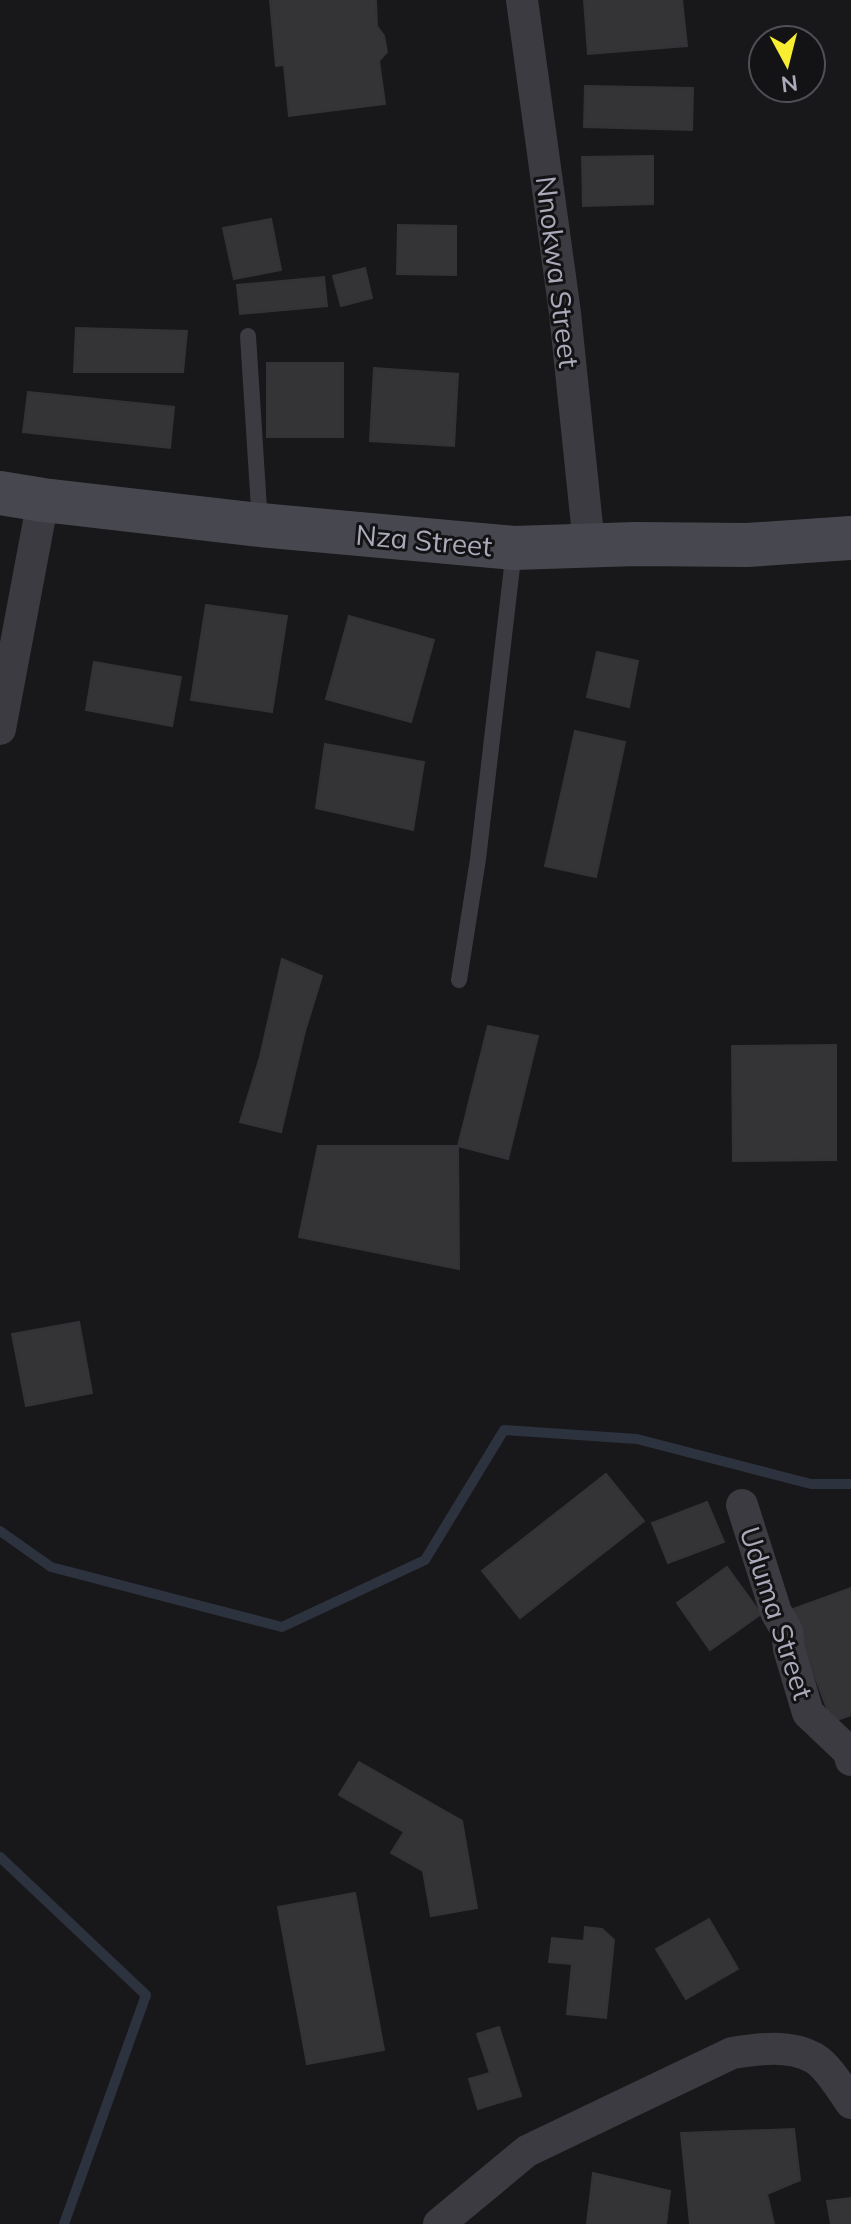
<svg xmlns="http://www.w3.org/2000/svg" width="851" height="2224" font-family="Mulish,sans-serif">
<rect width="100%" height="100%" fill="#18181a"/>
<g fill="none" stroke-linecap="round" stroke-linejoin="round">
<g stroke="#2d323f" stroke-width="10">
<path d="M 0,1531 L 51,1567 L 282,1627 L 425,1560 L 504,1430 L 637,1439 L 811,1484 L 851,1484"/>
<path d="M 0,1857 L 146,1995 L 64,2224"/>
</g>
</g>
<g fill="#343336" stroke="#333236" stroke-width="2">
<path d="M 270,0 L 376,0 L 377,26 L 384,36 L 387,52 L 379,61 L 385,104 L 289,116 L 284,65 L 276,66 Z"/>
<path d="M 584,0 L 682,0 L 687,46 L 588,54 Z"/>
<path d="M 585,86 L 693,88 L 692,130 L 584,127 Z"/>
<path d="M 653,156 L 653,204 L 583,206 L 582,157 Z"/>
<path d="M 271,219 L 281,270 L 234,279 L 223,228 Z"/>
<path d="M 398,225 L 456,226 L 456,275 L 397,274 Z"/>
<path d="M 365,268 L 372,298 L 341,306 L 333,276 Z"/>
<path d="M 324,277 L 327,306 L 240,314 L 237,285 Z"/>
<path d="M 76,328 L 187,331 L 183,372 L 74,372 Z"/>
<rect x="267" y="363" width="76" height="74"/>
<path d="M 374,368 L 458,374 L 454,446 L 370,441 Z"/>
<path d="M 28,392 L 174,407 L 170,448 L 23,432 Z"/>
<path d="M 206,605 L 287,616 L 272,712 L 191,700 Z"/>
<path d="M 349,616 L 434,640 L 411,722 L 326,699 Z"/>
<path d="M 597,652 L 638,661 L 629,707 L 587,697 Z"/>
<path d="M 94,662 L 181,677 L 172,726 L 86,710 Z"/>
<path d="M 575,731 L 625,742 L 596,877 L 545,866 Z"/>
<path d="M 325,744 L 424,762 L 413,830 L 316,808 Z"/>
<path d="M 282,959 L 322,976 L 305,1031 L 281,1132 L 240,1122 L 260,1057 Z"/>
<path d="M 488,1026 L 538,1036 L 508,1159 L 458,1146 Z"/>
<path d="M 836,1045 L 836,1160 L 733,1161 L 732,1046 Z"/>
<path d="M 318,1146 L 458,1146 L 459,1269 L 299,1237 Z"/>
<path d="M 79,1322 L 92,1393 L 26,1406 L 12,1334 Z"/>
<path d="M 606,1474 L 644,1521 L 520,1618 L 482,1571 Z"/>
<path d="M 707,1502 L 724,1542 L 668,1563 L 652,1523 Z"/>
<path d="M 727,1567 L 761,1614 L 710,1650 L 677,1603 Z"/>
<path d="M 851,1588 L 851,1715 L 832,1722 L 790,1610 Z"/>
<path d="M 359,1762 L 462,1821 L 477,1908 L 431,1916 L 423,1871 L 391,1853 L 404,1832 L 339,1795 Z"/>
<path d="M 355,1893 L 384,2050 L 307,2064 L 278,1907 Z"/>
<path d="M 709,1919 L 738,1969 L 686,1999 L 656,1949 Z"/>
<path d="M 585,1927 L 602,1929 L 614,1940 L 606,2018 L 567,2014 L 572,1964 L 549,1962 L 552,1938 L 584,1941 Z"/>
<path d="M 499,2027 L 521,2096 L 478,2109 L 469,2079 L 490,2073 L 477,2034 Z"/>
<path d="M 794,2129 L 800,2180 L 767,2194 L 774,2224 L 690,2224 L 681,2133 Z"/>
<path d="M 593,2173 L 670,2191 L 666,2224 L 587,2224 Z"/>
<path d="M 851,2198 L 851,2224 L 831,2224 L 827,2201 Z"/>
</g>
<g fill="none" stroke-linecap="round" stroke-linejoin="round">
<g stroke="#3b3b41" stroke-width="16">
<path d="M 248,336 L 260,524"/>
<path d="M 459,980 L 478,859 L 514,550"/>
</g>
<g stroke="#3b3b41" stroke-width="32">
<path d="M 522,0 L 565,313 L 589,545"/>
<path d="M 0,729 L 43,500"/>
<path d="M 742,1505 L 776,1612 L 787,1631 L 789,1649 L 808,1713 L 849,1752 L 851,1760"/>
<path d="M 439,2224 L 527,2151 L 732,2053 C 758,2049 789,2044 814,2058 C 829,2067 841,2089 851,2103"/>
</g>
<path stroke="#47474f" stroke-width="44" d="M 0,493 L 43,500 L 260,525 L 514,548 L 636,544 L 747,545 L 851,538"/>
</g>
<g text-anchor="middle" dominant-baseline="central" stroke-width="6" stroke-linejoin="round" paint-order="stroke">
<g font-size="28" fill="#aaaaba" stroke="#131315">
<text transform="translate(558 272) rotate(83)">Nnokwa Street</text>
<text transform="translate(424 540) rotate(5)">Nza Street</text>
<text transform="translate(777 1613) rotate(72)">Uduma Street</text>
</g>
</g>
<g transform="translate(787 64) rotate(173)"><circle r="38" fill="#131315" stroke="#4f4f57" stroke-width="2"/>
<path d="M0-6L14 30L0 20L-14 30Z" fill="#f7ee32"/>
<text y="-12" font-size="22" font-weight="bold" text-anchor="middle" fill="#aaaaba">N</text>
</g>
</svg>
